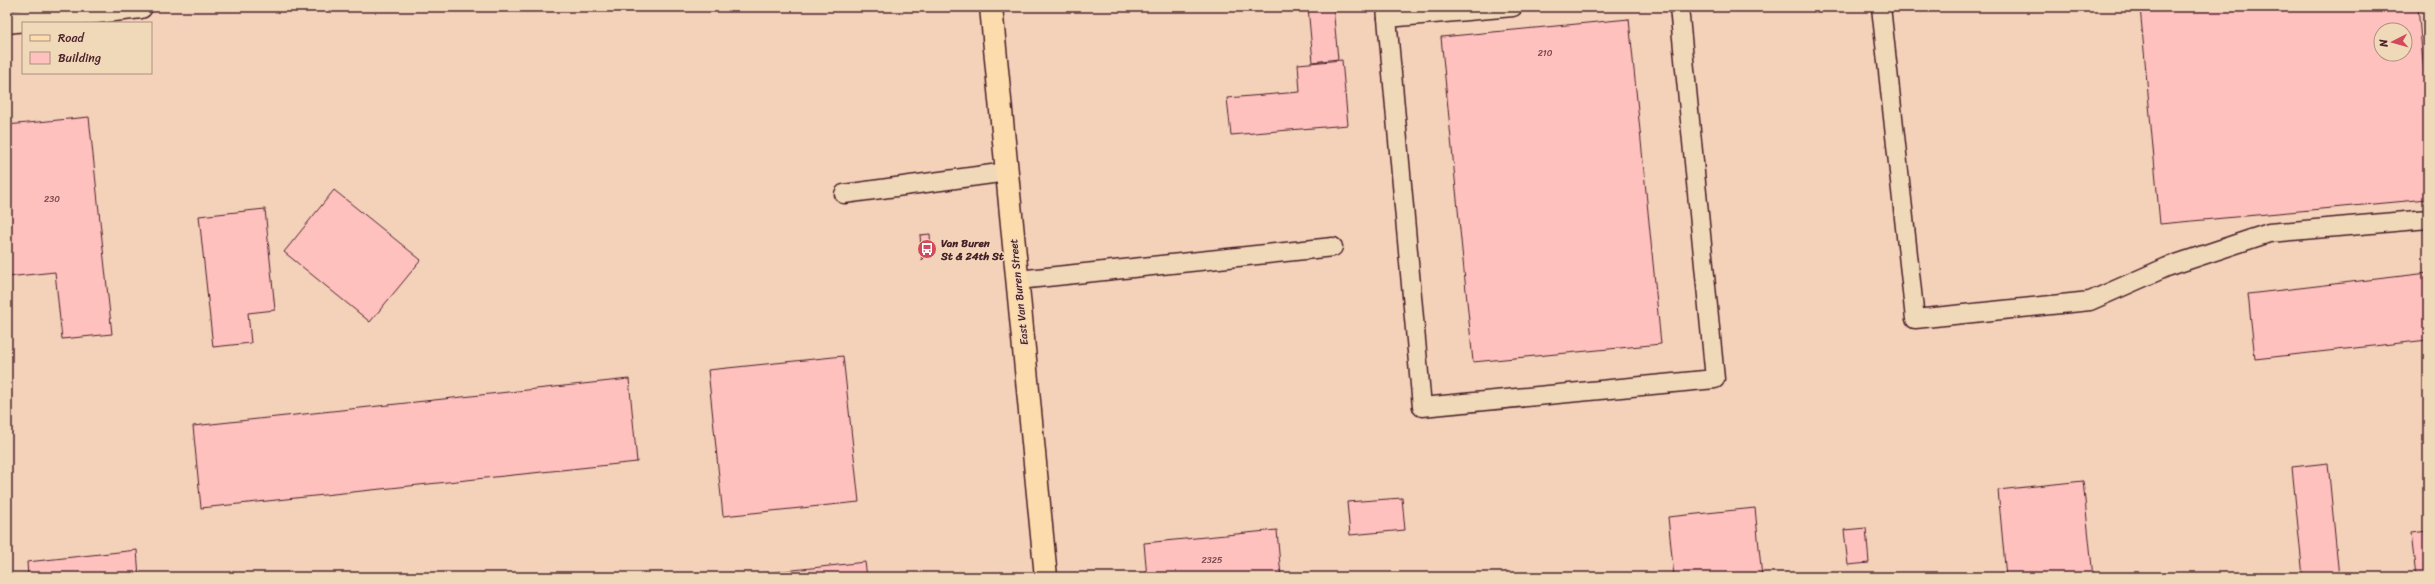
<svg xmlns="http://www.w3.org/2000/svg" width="2435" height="584" font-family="Sriracha,sans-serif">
<rect width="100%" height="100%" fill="#f4d2ba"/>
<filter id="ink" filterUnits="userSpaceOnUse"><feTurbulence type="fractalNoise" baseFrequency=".025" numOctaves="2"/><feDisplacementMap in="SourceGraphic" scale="8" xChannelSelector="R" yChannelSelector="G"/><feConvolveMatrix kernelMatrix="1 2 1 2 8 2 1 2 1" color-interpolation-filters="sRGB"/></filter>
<g filter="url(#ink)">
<g fill="#fec1bd" stroke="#4a1f2b" fill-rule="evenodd">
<path d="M 1308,7 L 1333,7 L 1338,59 L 1313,62 Z"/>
<path d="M 2140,7 L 2418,7 L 2428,118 L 2428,199 L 2160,224 ZM 2381,30 L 2405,30 L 2405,54 L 2381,54 Z"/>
<path d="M 1629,19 L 1661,344 L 1473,362 L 1441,37 Z"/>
<path d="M 1342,60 L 1348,125 L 1231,135 L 1227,98 L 1300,92 L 1298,64 Z"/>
<path d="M 89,117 L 112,334 L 62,339 L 55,272 L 7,277 L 7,125 Z"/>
<path d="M 334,190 L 421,260 L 370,322 L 284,252 Z"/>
<path d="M 265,209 L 275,310 L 248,313 L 251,343 L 213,347 L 199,216 Z"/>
<path d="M 930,234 L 931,251 L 922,260 L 920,235 Z"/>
<path d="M 2428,273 L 2428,340 L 2255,359 L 2248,294 Z"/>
<path d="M 843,356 L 859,502 L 723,516 L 708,370 Z"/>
<path d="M 629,379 L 637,462 L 201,508 L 193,426 Z"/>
<path d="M 2328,463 L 2339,577 L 2303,577 L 2292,467 Z"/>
<path d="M 2083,481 L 2093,577 L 2006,577 L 1998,490 Z"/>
<path d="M 1402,498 L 1405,530 L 1350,535 L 1347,502 Z"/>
<path d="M 1755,508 L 1762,577 L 1674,577 L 1668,517 Z"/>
<path d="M 1866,528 L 1869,563 L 1848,565 L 1844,530 Z"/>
<path d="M 1277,530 L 1281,577 L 1147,577 L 1144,543 Z"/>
<path d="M 2428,531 L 2428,577 L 2416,577 L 2411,533 Z"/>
<path d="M 137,550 L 139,577 L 28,577 L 27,562 Z"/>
<path d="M 865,562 L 867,577 L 731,577 Z"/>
</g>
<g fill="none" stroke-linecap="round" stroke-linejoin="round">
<g stroke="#4a1f2b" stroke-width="21">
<g id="lane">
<path d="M 1386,7 L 1422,407 L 1715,379 L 1679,7"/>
<path d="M 1881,7 L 1915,319 L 2090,301 L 2167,267 L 2269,233 L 2428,219"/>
<path d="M 1387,18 L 1513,7"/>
<path d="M 844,194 L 1007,172"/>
<path d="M 1018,280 L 1333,247"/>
</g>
</g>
<g stroke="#4a1f2b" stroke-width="25">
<path id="secondary" d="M 7,22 L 141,7"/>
</g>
<g stroke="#4a1f2b" stroke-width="25">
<path id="primary" d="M 991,7 L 1046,577"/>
</g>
<use href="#lane" stroke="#f0d9b8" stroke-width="18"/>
<use href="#secondary" stroke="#f0d9b8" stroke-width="22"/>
<use href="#primary" stroke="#fcdcac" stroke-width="22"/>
</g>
</g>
<defs>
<g id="bus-disc" transform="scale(1)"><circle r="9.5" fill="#d1495b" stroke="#f0d9b8"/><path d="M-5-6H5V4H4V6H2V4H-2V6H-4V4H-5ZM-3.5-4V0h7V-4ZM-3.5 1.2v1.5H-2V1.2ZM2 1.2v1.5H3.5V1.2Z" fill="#fff"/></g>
</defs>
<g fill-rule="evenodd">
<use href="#bus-disc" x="927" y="249"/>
</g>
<g text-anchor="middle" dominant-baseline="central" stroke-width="3" stroke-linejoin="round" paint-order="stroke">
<g font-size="9" fill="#774850">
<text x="1545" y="53">210</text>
<text x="52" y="199">230</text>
<text x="1212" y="560">2325</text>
</g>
<g font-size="11" font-weight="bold" fill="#4a1f2b" stroke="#f0d9b8" text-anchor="start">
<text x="941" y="243">Van Buren<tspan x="941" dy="13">St &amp; 24th St</tspan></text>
</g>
<g font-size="11" fill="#4a1f2b" stroke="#f0d9b8">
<text transform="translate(1019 292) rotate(-96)">East Van Buren Street</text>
</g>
</g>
<rect width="2435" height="584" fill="none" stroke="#f0d9b8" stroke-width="24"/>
<rect x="12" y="12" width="2411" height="560" fill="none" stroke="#4a1f2b" stroke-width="1.5" filter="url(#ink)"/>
<rect x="22" y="22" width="130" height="52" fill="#f0d9b8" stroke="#ae8f80"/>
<rect x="30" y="35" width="20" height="6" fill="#fcdcac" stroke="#ae8f80"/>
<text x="58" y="42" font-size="12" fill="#4a1f2b">Road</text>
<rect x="30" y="52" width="20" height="12" fill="#fec1bd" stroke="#ae8f80"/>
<text x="58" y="62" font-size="12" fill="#4a1f2b">Building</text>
<g transform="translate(2393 42) rotate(264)"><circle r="19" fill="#f0d9b8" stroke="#ae8f80"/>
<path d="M0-3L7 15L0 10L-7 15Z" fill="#d1495b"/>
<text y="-6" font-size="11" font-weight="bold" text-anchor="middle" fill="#4a1f2b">N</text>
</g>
</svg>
